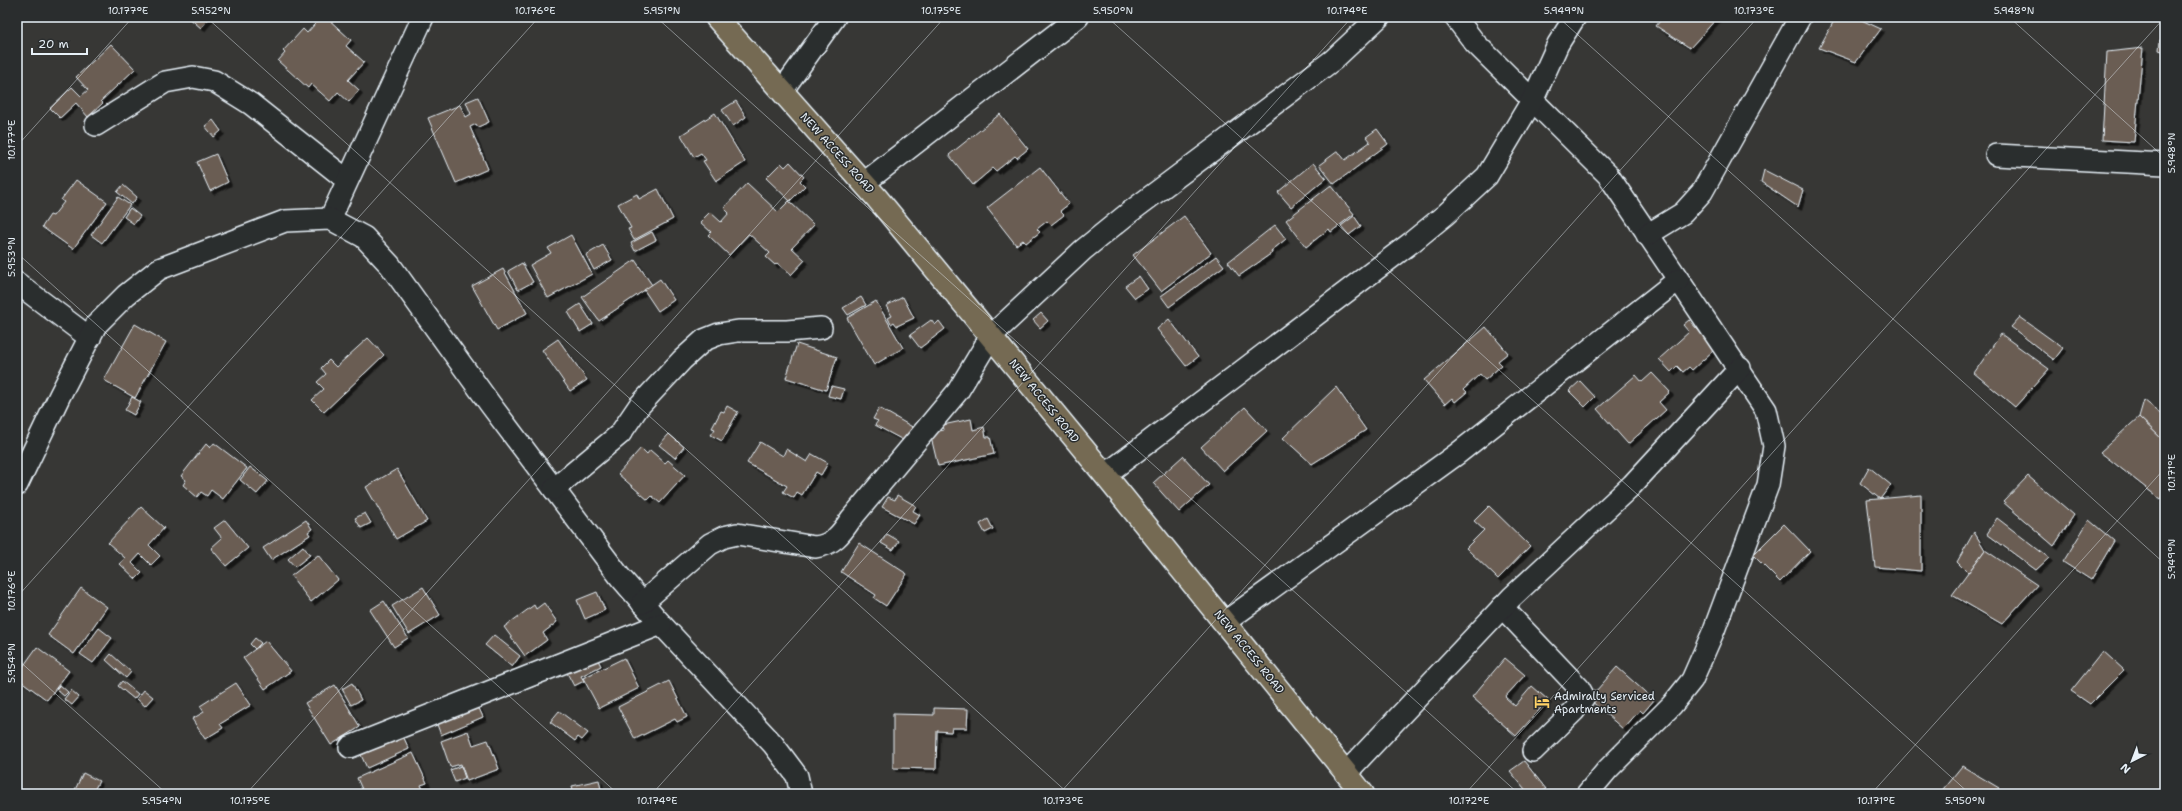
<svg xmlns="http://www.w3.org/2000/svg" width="2182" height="811" font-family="'Shantell Sans',sans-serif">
<defs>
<filter id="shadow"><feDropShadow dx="3.5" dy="3.5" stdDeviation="0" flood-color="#0009"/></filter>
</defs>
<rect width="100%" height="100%" fill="#373735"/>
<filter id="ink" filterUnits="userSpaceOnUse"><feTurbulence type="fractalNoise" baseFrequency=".025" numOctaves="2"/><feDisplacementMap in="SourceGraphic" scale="8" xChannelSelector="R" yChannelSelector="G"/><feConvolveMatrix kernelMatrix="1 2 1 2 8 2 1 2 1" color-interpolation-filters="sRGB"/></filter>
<g filter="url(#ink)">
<g fill="#6b5d52" stroke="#e8f1f8" filter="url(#shadow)">
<path d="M 188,17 L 210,17 L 201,28 Z"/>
<path d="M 321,17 L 326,17 L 351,40 L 346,46 L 364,62 L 348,80 L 359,90 L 349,102 L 338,92 L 330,101 L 311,84 L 308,88 L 278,61 L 285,53 L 283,51 L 303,29 L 307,33 Z"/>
<path d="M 1663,17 L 1718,17 L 1690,48 L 1656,26 Z"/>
<path d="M 1836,17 L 1855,17 L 1881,29 L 1856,62 L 1819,48 Z"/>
<path d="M 2160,40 L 2165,41 L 2165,52 L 2159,50 Z"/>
<path d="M 111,44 L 135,69 L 101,101 L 103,103 L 88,117 L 76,103 L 60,118 L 50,108 L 72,87 L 81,96 L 88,90 L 76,77 Z"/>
<path d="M 2143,48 L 2134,142 L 2102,140 L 2107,52 Z"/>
<path d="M 478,97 L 489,122 L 478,127 L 476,124 L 470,127 L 488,169 L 456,183 L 428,118 L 460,105 L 466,117 L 471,114 L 466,102 Z"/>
<path d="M 736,101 L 746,117 L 733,126 L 722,110 Z"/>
<path d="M 715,113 L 745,162 L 716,181 L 703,161 L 706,160 L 701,153 L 694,157 L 681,135 Z"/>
<path d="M 1000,114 L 1028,149 L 1017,158 L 1015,156 L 996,171 L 993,168 L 973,185 L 949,155 Z"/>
<path d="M 213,120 L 221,131 L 214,137 L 205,126 Z"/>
<path d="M 1377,129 L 1388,144 L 1334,184 L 1319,165 L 1338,151 L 1345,160 L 1370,142 L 1366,137 Z"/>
<path d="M 216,154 L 228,182 L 210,191 L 197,162 Z"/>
<path d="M 790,162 L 804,177 L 800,181 L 805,186 L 790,201 L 766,178 L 781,163 L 785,167 Z"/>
<path d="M 1313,163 L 1326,178 L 1291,207 L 1278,192 Z"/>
<path d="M 1040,167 L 1069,204 L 1060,211 L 1064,215 L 1051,225 L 1047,221 L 1037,229 L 1040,232 L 1026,243 L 1023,240 L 1016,245 L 987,208 Z"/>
<path d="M 1764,170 L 1803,190 L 1798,207 L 1761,182 Z"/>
<path d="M 76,180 L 107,202 L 73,249 L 42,227 L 50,215 L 53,216 L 64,202 L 61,200 Z"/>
<path d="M 747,183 L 778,212 L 789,201 L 814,225 L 792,248 L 805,260 L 791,275 L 777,263 L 775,265 L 766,257 L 770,253 L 749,234 L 729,255 L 708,235 L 711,232 L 700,222 L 710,212 L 721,222 L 729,213 L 724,208 Z"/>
<path d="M 123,185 L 137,197 L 132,204 L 117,192 Z"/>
<path d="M 1331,185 L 1354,214 L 1331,232 L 1329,229 L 1306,247 L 1286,220 Z"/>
<path d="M 658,189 L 673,219 L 634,240 L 628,229 L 631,228 L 618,204 L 637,194 L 639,199 Z"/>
<path d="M 118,197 L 130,205 L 102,243 L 91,235 Z"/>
<path d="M 130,208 L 140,216 L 134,224 L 124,217 Z"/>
<path d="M 1184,216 L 1211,253 L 1161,291 L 1133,255 Z"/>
<path d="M 1354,216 L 1361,226 L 1349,235 L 1341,226 Z"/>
<path d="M 1275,225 L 1286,239 L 1271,251 L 1272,253 L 1239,276 L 1228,262 Z"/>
<path d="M 652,232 L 656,240 L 635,251 L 631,243 Z"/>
<path d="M 571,235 L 592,274 L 548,298 L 530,265 L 551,253 L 548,248 Z"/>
<path d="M 603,245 L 612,260 L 594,270 L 586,255 Z"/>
<path d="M 1216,256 L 1224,266 L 1169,307 L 1161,296 Z"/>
<path d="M 635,260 L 652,285 L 599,321 L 582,297 Z"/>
<path d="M 522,263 L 533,282 L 518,290 L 508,271 Z"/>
<path d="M 503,269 L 527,313 L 497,330 L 472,286 Z"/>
<path d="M 1139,276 L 1148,289 L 1135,298 L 1125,286 Z"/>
<path d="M 660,279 L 674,300 L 658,311 L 644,290 Z"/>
<path d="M 861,297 L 866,305 L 848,315 L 843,308 Z"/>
<path d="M 903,297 L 914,318 L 897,326 L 894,322 L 891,324 L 888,318 L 892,316 L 886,306 Z"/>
<path d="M 876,301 L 903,348 L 874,365 L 847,318 Z"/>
<path d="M 580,304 L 593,324 L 580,332 L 568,312 Z"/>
<path d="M 1041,313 L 1048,321 L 1040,328 L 1033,320 Z"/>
<path d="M 2020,317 L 2063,348 L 2054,360 L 2011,327 Z"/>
<path d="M 1169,319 L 1198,357 L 1186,366 L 1157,329 Z"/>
<path d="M 931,320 L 935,325 L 939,321 L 945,329 L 920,348 L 910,335 Z"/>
<path d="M 1689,320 L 1715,349 L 1692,370 L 1689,367 L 1683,372 L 1677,366 L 1671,372 L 1659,359 L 1689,332 L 1683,325 Z"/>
<path d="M 135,324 L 166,342 L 135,398 L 104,380 Z"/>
<path d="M 1486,327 L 1508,353 L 1498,361 L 1502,365 L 1485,380 L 1480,374 L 1464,389 L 1467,392 L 1455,402 L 1452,398 L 1445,404 L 1424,380 Z"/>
<path d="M 2001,334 L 2049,369 L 2015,407 L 1974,373 Z"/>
<path d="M 368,338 L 384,355 L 324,412 L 312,400 L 324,389 L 317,382 L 326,374 L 321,368 L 329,360 L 336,367 Z"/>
<path d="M 558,339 L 587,380 L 570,391 L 542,350 Z"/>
<path d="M 797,344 L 837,357 L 826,390 L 786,378 Z"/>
<path d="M 1652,373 L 1670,392 L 1659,402 L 1666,410 L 1628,444 L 1597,409 L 1636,375 L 1642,382 Z"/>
<path d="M 1580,381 L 1595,397 L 1585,407 L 1569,391 Z"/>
<path d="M 831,386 L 844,389 L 841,399 L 828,396 Z"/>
<path d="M 1336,387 L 1366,430 L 1312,464 L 1283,438 Z"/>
<path d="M 132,397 L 141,402 L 134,415 L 125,410 Z"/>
<path d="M 2144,400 L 2165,417 L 2165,442 L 2139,417 Z"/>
<path d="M 727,406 L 738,412 L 722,441 L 711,435 L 715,429 L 712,428 L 721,411 L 724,412 Z"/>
<path d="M 1245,407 L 1267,431 L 1223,471 L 1201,447 Z"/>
<path d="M 879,408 L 916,429 L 909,440 L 905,437 L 903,440 L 875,425 L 878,421 L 873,419 Z"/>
<path d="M 2139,417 L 2165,442 L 2165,493 L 2160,499 L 2100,452 Z"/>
<path d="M 971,419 L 973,430 L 984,427 L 986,437 L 990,437 L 994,454 L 938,466 L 930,433 L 944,430 L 943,425 Z"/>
<path d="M 669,434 L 684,447 L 675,458 L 659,445 Z"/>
<path d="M 760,442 L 783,456 L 786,449 L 807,462 L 812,454 L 828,463 L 821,475 L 816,472 L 802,495 L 797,492 L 794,498 L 783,492 L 787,486 L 747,463 Z"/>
<path d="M 214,443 L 247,468 L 223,499 L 211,490 L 207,496 L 201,492 L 197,497 L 183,485 L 186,480 L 181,476 L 206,444 L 210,448 Z"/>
<path d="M 641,448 L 647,454 L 650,450 L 665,463 L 668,460 L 685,475 L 660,503 L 652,496 L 648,500 L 618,474 Z"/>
<path d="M 1183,456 L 1209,485 L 1179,512 L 1153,483 Z"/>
<path d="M 250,467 L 268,481 L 257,494 L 240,480 Z"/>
<path d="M 1869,467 L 1891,485 L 1880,499 L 1860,483 Z"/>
<path d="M 397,469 L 427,521 L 396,539 L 366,487 Z"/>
<path d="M 2028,476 L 2074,515 L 2054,546 L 2003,502 Z"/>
<path d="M 897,495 L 916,506 L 913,511 L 920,515 L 914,524 L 882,507 L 888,497 L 895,500 Z"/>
<path d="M 1921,495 L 1921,571 L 1875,567 L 1867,500 Z"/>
<path d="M 1489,506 L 1530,546 L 1498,579 L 1466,548 L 1484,530 L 1474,521 Z"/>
<path d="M 141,507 L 164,528 L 149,545 L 160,556 L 151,565 L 140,554 L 132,563 L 142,573 L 136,579 L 120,564 L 125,558 L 108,543 Z"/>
<path d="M 365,513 L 371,523 L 361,528 L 355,518 Z"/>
<path d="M 1997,518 L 2049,558 L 2036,570 L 1987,534 Z"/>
<path d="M 988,519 L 993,529 L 985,533 L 980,524 Z"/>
<path d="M 225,520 L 248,548 L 226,566 L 211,548 L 222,538 L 214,528 Z"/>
<path d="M 306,520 L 312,529 L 308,532 L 310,535 L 271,560 L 263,548 Z"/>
<path d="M 2089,520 L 2114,541 L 2091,580 L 2063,562 Z"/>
<path d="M 1784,524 L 1810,551 L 1780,582 L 1753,555 Z"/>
<path d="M 1974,532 L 1985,550 L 1968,573 L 1957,562 Z"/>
<path d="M 887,534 L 899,541 L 893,550 L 881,543 Z"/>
<path d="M 859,543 L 907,574 L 886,606 L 874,598 L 876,595 L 841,572 Z"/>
<path d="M 303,546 L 310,555 L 295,567 L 288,559 Z"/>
<path d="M 1985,550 L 2037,585 L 2002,624 L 1952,595 Z"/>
<path d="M 318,555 L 338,580 L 311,602 L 291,576 Z"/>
<path d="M 423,587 L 440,615 L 409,634 L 392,606 Z"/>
<path d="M 81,588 L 107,607 L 74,654 L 48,635 Z"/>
<path d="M 597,592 L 605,610 L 585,619 L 577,600 Z"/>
<path d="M 384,601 L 408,638 L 394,647 L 370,610 Z"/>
<path d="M 544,603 L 557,622 L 543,633 L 547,640 L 525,656 L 504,627 L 534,605 L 536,609 Z"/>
<path d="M 99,628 L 112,638 L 93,663 L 80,654 Z"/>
<path d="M 494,635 L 520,656 L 512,667 L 485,645 Z"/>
<path d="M 255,638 L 261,643 L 255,649 L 250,644 Z"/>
<path d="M 266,641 L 291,671 L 265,689 L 243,658 Z"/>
<path d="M 37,647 L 69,671 L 47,700 L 17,678 L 17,675 Z"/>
<path d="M 2103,651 L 2124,670 L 2090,704 L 2071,691 Z"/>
<path d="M 111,654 L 131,672 L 126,678 L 106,660 Z"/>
<path d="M 596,656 L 601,666 L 581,676 L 584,681 L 574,686 L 566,671 Z"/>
<path d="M 624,658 L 639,688 L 599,708 L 583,678 Z"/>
<path d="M 1505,658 L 1525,675 L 1505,697 L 1515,706 L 1532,686 L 1548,700 L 1516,736 L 1472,697 Z"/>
<path d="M 1617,667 L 1654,700 L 1643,713 L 1640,710 L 1623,729 L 1589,699 Z"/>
<path d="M 122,681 L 138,694 L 134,699 L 118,686 Z"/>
<path d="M 669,681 L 687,717 L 677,722 L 675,719 L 635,739 L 618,707 Z"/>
<path d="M 236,683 L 251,705 L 220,724 L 223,728 L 205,739 L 192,719 L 204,712 L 200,706 Z"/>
<path d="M 352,683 L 361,700 L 351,705 L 342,689 Z"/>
<path d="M 60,685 L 68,692 L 64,696 L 56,689 Z"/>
<path d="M 335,685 L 360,727 L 331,745 L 305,703 Z"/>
<path d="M 71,690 L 79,697 L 72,705 L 64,699 Z"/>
<path d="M 144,690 L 153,697 L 145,706 L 137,699 Z"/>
<path d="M 477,704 L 483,717 L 441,735 L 436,722 Z"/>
<path d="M 934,708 L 968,709 L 967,728 L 952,728 L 951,732 L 937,731 L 936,769 L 893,768 L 893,714 L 934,715 Z"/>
<path d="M 559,711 L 588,733 L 582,740 L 578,737 L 575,741 L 550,722 Z"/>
<path d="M 468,731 L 473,745 L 488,740 L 499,769 L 467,781 L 461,764 L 450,767 L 441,741 Z"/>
<path d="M 403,736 L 409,749 L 367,768 L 361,755 Z"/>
<path d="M 413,753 L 427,783 L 421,785 L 425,794 L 364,794 L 357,778 Z"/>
<path d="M 1524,761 L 1546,789 L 1539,794 L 1529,794 L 1510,771 Z"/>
<path d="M 461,766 L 465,778 L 455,782 L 450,770 Z"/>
<path d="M 1962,766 L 1999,788 L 1994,794 L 1939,794 Z"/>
<path d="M 83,773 L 99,781 L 92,794 L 73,794 Z"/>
<path d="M 599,780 L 602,794 L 574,794 L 572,786 Z"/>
</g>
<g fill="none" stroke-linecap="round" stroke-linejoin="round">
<g stroke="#e8f1f8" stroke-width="24">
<g id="minor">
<path d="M 1455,17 L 1475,43 L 1608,175 L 1766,410 L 1774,446 L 1768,485 L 1714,630 L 1692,680 L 1672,705 L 1608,769 L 1587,794"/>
<path d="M 782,91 L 835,17"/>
<path d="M 96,125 L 165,82 L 193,77 L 214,81 L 251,104 L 347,180"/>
<path d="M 1996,155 L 2165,164"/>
<path d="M 864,183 L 1078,17"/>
<path d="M 330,219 L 423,17"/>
<path d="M 1647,235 L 1683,213 L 1702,192 L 1800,17"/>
<path d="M 17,283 L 90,338"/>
<path d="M 1105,475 L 1412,242 L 1445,215 L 1487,176 L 1533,99 L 1558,44 L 1575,17"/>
<path d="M 17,485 L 60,395 L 96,325 L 126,295 L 159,269 L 285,221 L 330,219 L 364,237 L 390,265 L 490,404 L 620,577 L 661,624 L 773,744 L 797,776 L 801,794"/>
<path d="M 554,489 L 620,434 L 639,406 L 682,360 L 704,340 L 719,334 L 738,331 L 787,331 L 821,328"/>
<path d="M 642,603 L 710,544 L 724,537 L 737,534 L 815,547 C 833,545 841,534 851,519 L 958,391 L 991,336 L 1083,250 L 1130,212 L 1333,60 L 1379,17"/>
<path d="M 1502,607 L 1579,688 L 1584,697 L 1574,711 L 1533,751"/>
<path d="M 1225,622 L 1457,454 L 1678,280"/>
<path d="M 350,747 L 661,624"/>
<path d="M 1346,773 L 1512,597 L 1632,485 L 1740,368"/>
</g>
</g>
<g stroke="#e8f1f8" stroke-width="25">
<path id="major" d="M 716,17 L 876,197 L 1105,475 L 1363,794"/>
</g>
<use href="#minor" stroke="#2a2d2e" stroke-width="21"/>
<use href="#major" stroke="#746b52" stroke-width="22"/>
</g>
</g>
<path fill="none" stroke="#e8f1f8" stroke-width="1" stroke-opacity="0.45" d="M 206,17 L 1069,794M 656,17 L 1519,794M 1107,17 L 1970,794M 1558,17 L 2165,564M 2009,17 L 2165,158M 17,146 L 133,17M 17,253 L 618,794M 17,597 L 539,17M 17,659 L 167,794M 246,794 L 945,17M 652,794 L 1352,17M 1059,794 L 1758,17M 1465,794 L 2165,17M 1871,794 L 2165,468"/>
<defs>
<g id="hotel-bare" transform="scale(1.2)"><path d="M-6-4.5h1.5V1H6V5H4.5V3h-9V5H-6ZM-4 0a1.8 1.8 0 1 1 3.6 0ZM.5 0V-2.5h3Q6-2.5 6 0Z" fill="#ffd166" stroke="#2a2d2e" stroke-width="2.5" paint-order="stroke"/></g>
</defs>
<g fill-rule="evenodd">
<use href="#hotel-bare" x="1542" y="702"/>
</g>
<g text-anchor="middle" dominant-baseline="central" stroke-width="3" stroke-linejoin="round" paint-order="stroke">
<g font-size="11" fill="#e8f1f8" stroke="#2a2d2e">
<text transform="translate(837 153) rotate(48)">NEW ACCESS ROAD</text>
<text transform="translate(1044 401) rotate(51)">NEW ACCESS ROAD</text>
<text transform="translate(1249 652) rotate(51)">NEW ACCESS ROAD</text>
</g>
<g font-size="11" fill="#e8f1f8" stroke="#2a2d2e" text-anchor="start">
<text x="1554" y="696">Admiralty Serviced<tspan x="1554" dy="13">Apartments</tspan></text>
</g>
</g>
<rect width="2182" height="811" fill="none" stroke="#2a2d2e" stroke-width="44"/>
<g transform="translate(2132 761) rotate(222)" stroke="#2a2d2e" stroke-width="3" paint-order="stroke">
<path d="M0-3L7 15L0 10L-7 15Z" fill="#e8f1f8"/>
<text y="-6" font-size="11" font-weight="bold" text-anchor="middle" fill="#e8f1f8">N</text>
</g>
<path d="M32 48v6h55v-6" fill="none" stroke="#e8f1f8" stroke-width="2"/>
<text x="38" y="48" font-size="12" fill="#e8f1f8" stroke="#2a2d2e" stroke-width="3" paint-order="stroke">20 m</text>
<rect x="22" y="22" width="2138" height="767" fill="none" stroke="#e8f1f8" stroke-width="1.5"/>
<g font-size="10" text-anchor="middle" fill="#e8f1f8">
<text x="128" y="14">10.177°E</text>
<text x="211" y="14">5.952°N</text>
<text x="535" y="14">10.176°E</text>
<text x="662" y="14">5.951°N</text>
<text x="941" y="14">10.175°E</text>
<text x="1113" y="14">5.950°N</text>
<text x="1347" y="14">10.174°E</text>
<text x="1564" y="14">5.949°N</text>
<text x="1754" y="14">10.173°E</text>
<text x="2014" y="14">5.948°N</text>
<text transform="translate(11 140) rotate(-90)" y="4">10.177°E</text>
<text transform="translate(2171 153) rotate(-90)" y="4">5.948°N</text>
<text transform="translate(11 257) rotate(-90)" y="4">5.953°N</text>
<text transform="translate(2171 473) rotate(-90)" y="4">10.171°E</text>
<text transform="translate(2171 559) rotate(-90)" y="4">5.949°N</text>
<text transform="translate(11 591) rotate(-90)" y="4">10.176°E</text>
<text transform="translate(11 663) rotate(-90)" y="4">5.954°N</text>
<text x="162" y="804">5.954°N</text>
<text x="250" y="804">10.175°E</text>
<text x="657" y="804">10.174°E</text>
<text x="1063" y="804">10.173°E</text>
<text x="1469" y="804">10.172°E</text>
<text x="1876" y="804">10.171°E</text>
<text x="1965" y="804">5.950°N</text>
</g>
</svg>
